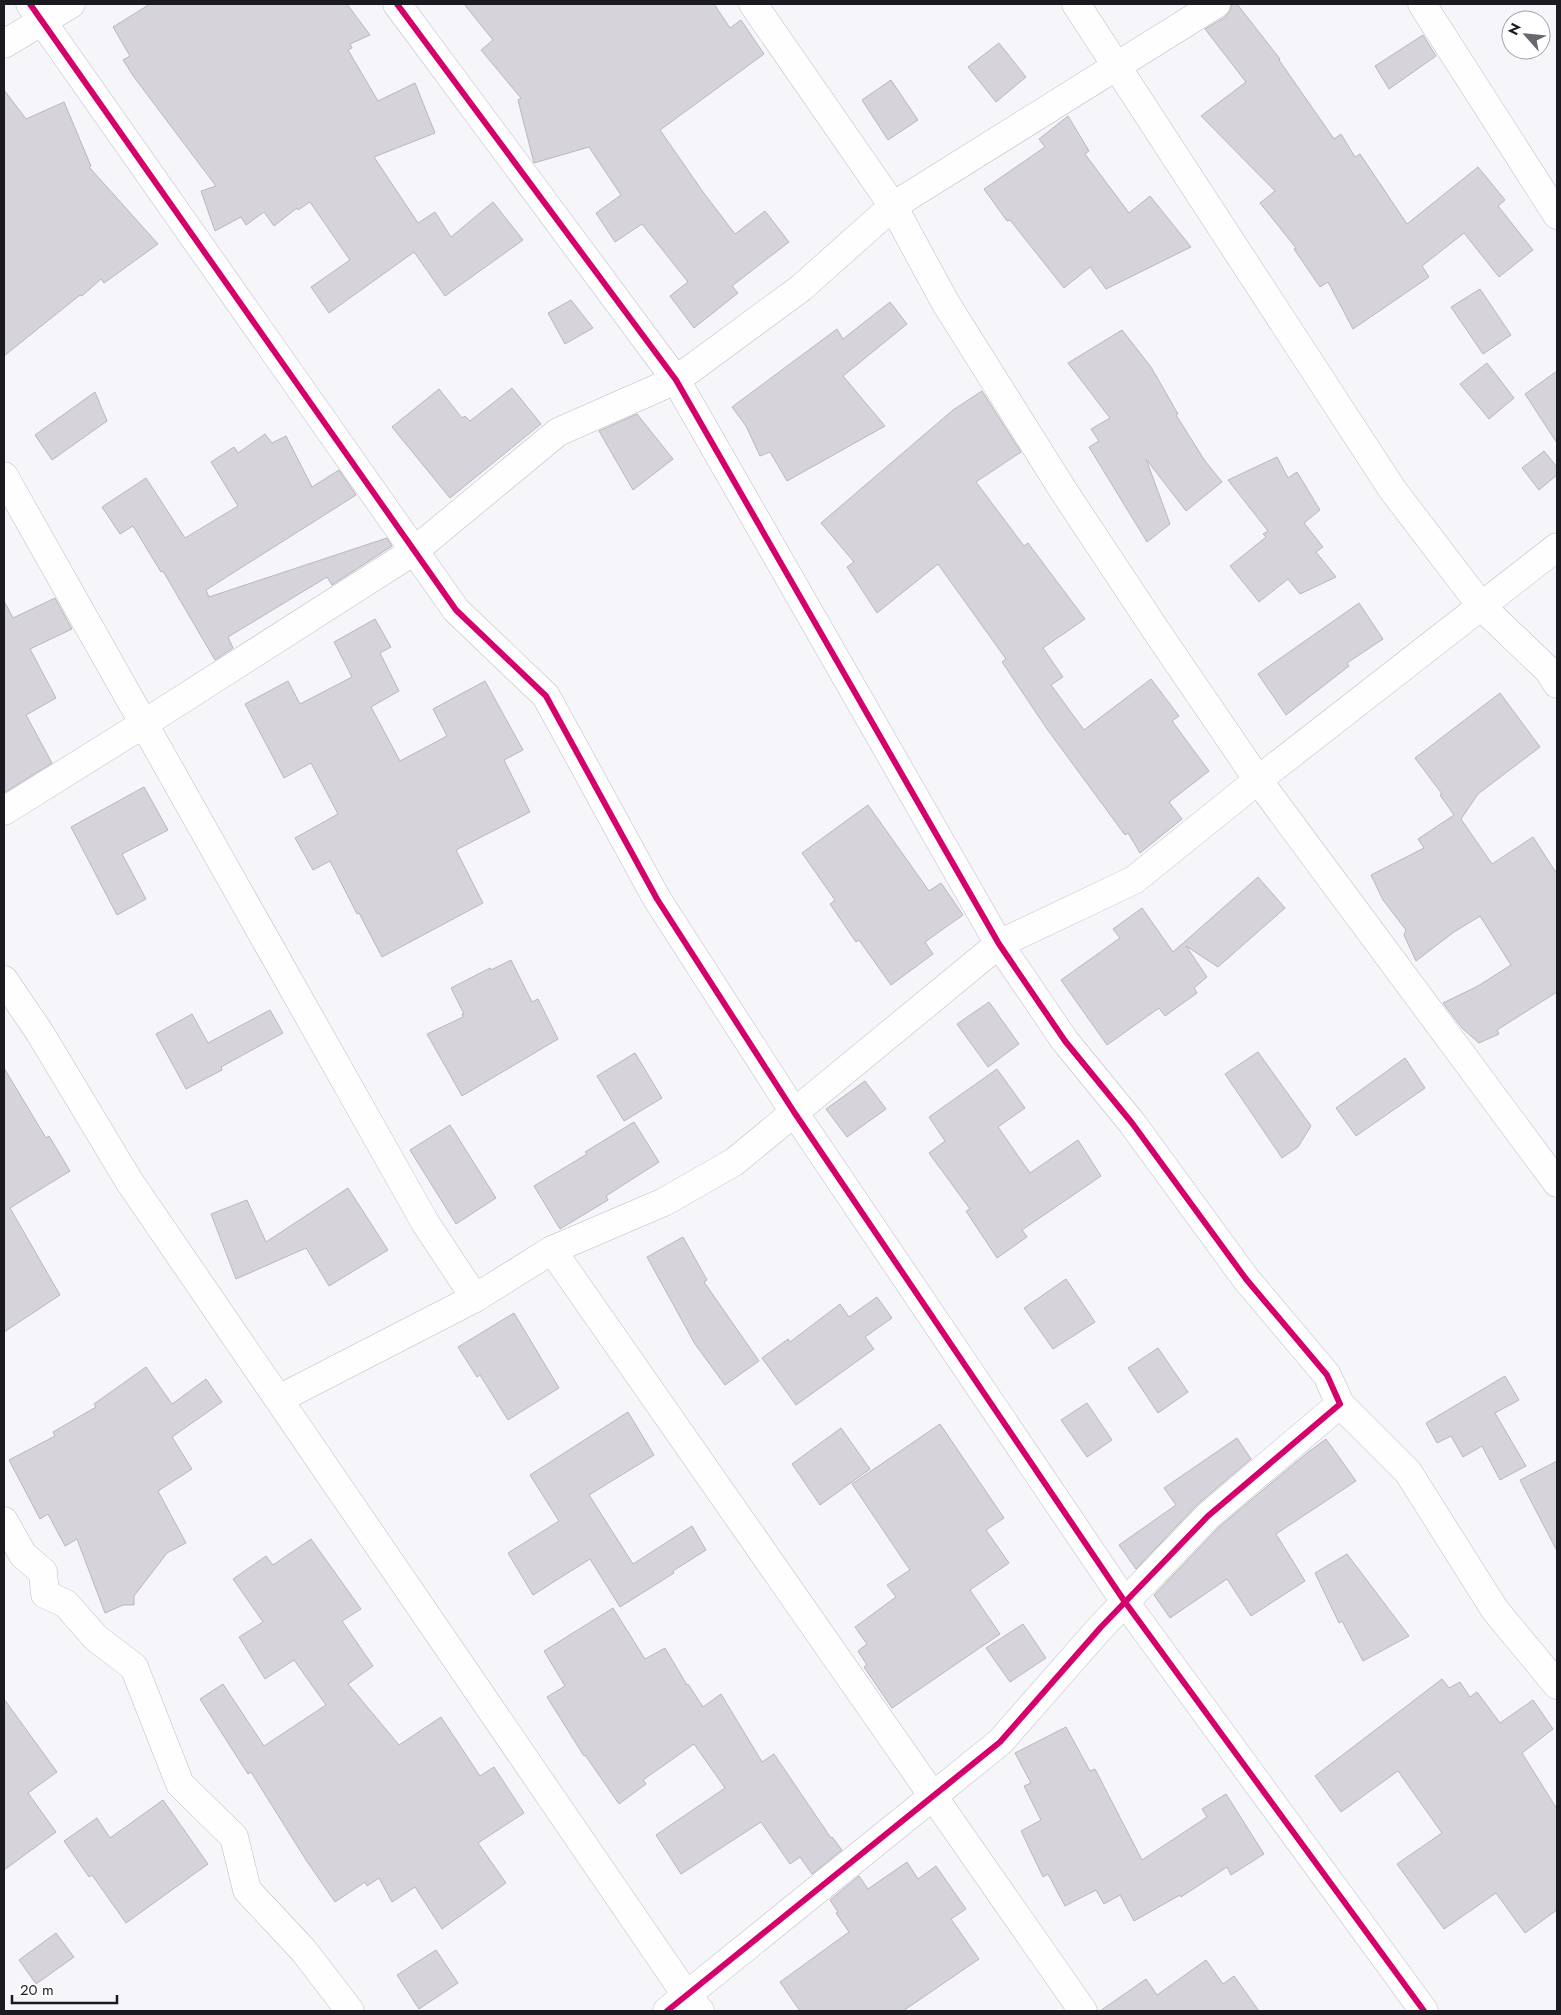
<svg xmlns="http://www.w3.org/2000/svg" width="1561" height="2015" font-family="Jost,sans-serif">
<rect width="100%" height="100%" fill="#f6f5fa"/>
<g fill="#d6d4da" stroke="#b9b7be">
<path d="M 150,4 L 347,4 L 370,35 L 350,44 L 352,48 L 348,50 L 378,101 L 415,83 L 435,133 L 374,157 L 418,223 L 435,212 L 451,237 L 493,202 L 523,240 L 445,296 L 414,252 L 329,313 L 311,287 L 350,260 L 310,202 L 298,210 L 297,208 L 274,226 L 264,212 L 246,225 L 241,217 L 215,231 L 201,191 L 216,186 L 134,77 L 123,60 L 130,56 L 113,27 Z"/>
<path d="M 464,4 L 714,4 L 730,28 L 741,20 L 764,54 L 660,130 L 703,192 L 735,234 L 765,211 L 789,242 L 732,286 L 738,293 L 694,328 L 670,296 L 688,282 L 642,224 L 615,242 L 596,213 L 621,195 L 589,147 L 534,163 L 518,100 L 521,98 L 481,50 L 493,40 Z"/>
<path d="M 1232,4 L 1237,4 L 1280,59 L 1279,60 L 1334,139 L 1341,134 L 1355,157 L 1360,154 L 1407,224 L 1478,167 L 1505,200 L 1498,206 L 1533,250 L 1499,277 L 1464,233 L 1422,266 L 1429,277 L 1353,329 L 1328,282 L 1320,287 L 1294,249 L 1296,248 L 1260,203 L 1275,191 L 1201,116 L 1246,82 L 1205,29 L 1225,17 L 1230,11 Z"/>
<path d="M 1423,35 L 1436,56 L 1389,89 L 1375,66 Z"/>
<path d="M 999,43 L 1026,77 L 996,102 L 968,67 Z"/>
<path d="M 891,80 L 918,120 L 888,140 L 862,100 Z"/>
<path d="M 4,90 L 26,119 L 64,102 L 91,166 L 89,167 L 158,244 L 104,283 L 101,279 L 82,296 L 80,295 L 4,356 Z"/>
<path d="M 1068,116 L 1089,151 L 1085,154 L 1129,213 L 1150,196 L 1191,247 L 1106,289 L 1090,267 L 1064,288 L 1010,220 L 1007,221 L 984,189 L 1045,147 L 1039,139 Z"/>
<path d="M 1480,289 L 1511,335 L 1483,354 L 1451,307 Z"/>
<path d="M 571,300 L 593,328 L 565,344 L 548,313 Z"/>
<path d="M 890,302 L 907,324 L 843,376 L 885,426 L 787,481 L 770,452 L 760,456 L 746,426 L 732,407 L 837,329 L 843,339 Z"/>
<path d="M 1122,330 L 1151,367 L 1178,414 L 1176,415 L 1205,461 L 1222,482 L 1186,511 L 1146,459 L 1170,524 L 1147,542 L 1089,447 L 1099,441 L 1091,429 L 1110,418 L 1068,363 Z"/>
<path d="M 1487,363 L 1514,398 L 1489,419 L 1460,384 Z"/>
<path d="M 1557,371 L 1557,443 L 1525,394 Z"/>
<path d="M 512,388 L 541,424 L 450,498 L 392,427 L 439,389 L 462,418 L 465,416 L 470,421 Z"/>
<path d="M 982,391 L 1021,452 L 976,482 L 1024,546 L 1028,543 L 1085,619 L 1043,648 L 1063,677 L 1051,685 L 1084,730 L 1151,679 L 1179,716 L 1172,721 L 1209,771 L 1169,802 L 1182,819 L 1140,853 L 1128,833 L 1125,835 L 1047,729 L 1002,662 L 1006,659 L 938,564 L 877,613 L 847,567 L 854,562 L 821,523 L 953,410 Z"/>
<path d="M 95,392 L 107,421 L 52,460 L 35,435 Z"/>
<path d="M 637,414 L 673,459 L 633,490 L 599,431 Z"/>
<path d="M 265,434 L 272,443 L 286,436 L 312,487 L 339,470 L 356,495 L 206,590 L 209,597 L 387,538 L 392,546 L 332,585 L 327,577 L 228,637 L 233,648 L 215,660 L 163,571 L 161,572 L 133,526 L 120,534 L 102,507 L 146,478 L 185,538 L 238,506 L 211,462 L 234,447 L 238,453 Z"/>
<path d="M 1544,451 L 1557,467 L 1557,475 L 1539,490 L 1522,468 Z"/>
<path d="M 1277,457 L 1288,478 L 1297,472 L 1320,510 L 1304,523 L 1323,547 L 1316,552 L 1336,577 L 1300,594 L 1288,579 L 1259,602 L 1230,566 L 1266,537 L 1263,534 L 1268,531 L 1228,480 Z"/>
<path d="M 55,598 L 72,629 L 30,649 L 56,698 L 26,715 L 52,763 L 4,793 L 4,601 L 13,618 Z"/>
<path d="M 1359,603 L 1383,639 L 1347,663 L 1349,666 L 1286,715 L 1258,674 Z"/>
<path d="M 375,619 L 391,647 L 380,653 L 399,691 L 371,707 L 400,761 L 447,736 L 433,709 L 485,681 L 523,750 L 504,760 L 530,812 L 456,850 L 483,903 L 382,957 L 359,913 L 357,914 L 330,861 L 313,870 L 295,838 L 338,814 L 311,763 L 284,778 L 245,704 L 288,681 L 300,704 L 352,677 L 334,642 Z"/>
<path d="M 1500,693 L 1540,747 L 1478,794 L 1461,819 L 1492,864 L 1533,837 L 1557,874 L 1557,992 L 1497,1030 L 1499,1034 L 1479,1043 L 1462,1028 L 1443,1003 L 1478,986 L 1511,965 L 1480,916 L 1454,932 L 1416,961 L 1404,935 L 1406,930 L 1383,900 L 1371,875 L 1424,848 L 1418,839 L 1454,815 L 1440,795 L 1442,794 L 1415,758 Z"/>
<path d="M 144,787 L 168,830 L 122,854 L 146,899 L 117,915 L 71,827 Z"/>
<path d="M 868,805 L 929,891 L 941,883 L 963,915 L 925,942 L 933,954 L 891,985 L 859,940 L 856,942 L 830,904 L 835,900 L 802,853 Z"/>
<path d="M 1258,877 L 1285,908 L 1218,967 L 1186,946 L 1207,977 L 1194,988 L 1197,993 L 1165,1016 L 1159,1008 L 1107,1045 L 1061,980 L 1120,938 L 1113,929 L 1142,908 L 1173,952 Z"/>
<path d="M 511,960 L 532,1002 L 538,999 L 558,1039 L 462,1096 L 427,1034 L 463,1017 L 462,1014 L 464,1014 L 451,988 L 490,968 L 491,970 Z"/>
<path d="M 989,1002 L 1019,1044 L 988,1067 L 957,1024 Z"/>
<path d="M 270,1010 L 283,1033 L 221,1067 L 222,1070 L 186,1089 L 156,1034 L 192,1014 L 208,1043 Z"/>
<path d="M 1258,1052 L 1311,1126 L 1298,1147 L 1282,1158 L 1225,1074 Z"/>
<path d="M 635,1053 L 662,1098 L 624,1121 L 597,1076 Z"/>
<path d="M 1405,1058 L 1425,1088 L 1356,1136 L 1336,1108 Z"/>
<path d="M 4,1068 L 46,1138 L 49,1136 L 70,1171 L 10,1208 L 60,1295 L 4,1332 Z"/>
<path d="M 997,1069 L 1025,1108 L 998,1127 L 1030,1173 L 1078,1140 L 1101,1176 L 1022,1230 L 1027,1237 L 997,1258 L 966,1211 L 970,1209 L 929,1153 L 945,1141 L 929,1117 Z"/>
<path d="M 865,1081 L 886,1109 L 847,1137 L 826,1109 Z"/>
<path d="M 634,1122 L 659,1162 L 606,1196 L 608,1200 L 560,1229 L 534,1186 L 587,1154 L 585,1152 Z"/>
<path d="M 450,1125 L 496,1198 L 456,1224 L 410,1150 Z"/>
<path d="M 348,1188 L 388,1250 L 329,1286 L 306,1248 L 236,1279 L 211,1214 L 247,1200 L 266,1242 Z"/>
<path d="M 683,1237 L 707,1280 L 704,1282 L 759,1361 L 725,1385 L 695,1344 L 647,1257 Z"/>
<path d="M 1066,1279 L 1095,1322 L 1053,1349 L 1024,1308 Z"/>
<path d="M 877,1297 L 892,1318 L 865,1337 L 874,1349 L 796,1405 L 762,1358 L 788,1339 L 790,1342 L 840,1304 L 849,1317 Z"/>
<path d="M 514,1313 L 559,1388 L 508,1420 L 480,1375 L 477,1377 L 458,1347 Z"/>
<path d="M 1158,1348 L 1188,1392 L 1158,1413 L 1128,1368 Z"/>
<path d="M 146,1367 L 172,1404 L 206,1379 L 222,1402 L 172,1437 L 192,1469 L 158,1491 L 186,1543 L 167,1553 L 134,1596 L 134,1605 L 123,1605 L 105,1613 L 77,1539 L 65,1546 L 48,1514 L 40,1519 L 9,1460 L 55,1436 L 53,1432 L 96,1407 L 94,1404 Z"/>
<path d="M 1505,1376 L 1519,1400 L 1495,1413 L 1526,1466 L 1500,1480 L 1482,1446 L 1463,1457 L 1451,1436 L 1437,1443 L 1426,1423 Z"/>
<path d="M 1087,1403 L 1112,1440 L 1087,1457 L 1061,1420 Z"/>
<path d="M 628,1412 L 654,1455 L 589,1495 L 633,1564 L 692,1526 L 706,1550 L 673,1571 L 674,1573 L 620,1607 L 590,1559 L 533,1595 L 508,1553 L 559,1521 L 530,1475 Z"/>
<path d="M 940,1424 L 1004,1518 L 986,1530 L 1009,1563 L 970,1590 L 1000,1634 L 892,1708 L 864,1667 L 867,1665 L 858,1651 L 867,1644 L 855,1627 L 896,1597 L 887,1585 L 910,1570 L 852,1484 Z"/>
<path d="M 841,1428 L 870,1469 L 820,1505 L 792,1464 Z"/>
<path d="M 1237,1438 L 1251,1459 L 1197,1505 L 1136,1569 L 1119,1545 L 1176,1505 L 1164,1488 Z"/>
<path d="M 1326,1439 L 1356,1481 L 1276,1534 L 1305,1581 L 1251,1616 L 1227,1579 L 1170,1618 L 1154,1595 L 1219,1527 L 1307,1453 Z"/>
<path d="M 1557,1461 L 1557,1551 L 1520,1480 Z"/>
<path d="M 311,1539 L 361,1609 L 342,1621 L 373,1666 L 348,1684 L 399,1745 L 441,1717 L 480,1776 L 494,1767 L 524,1813 L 478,1843 L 506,1883 L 442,1929 L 415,1887 L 392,1902 L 379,1878 L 367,1886 L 365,1882 L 335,1902 L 306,1860 L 251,1772 L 248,1774 L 200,1699 L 223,1684 L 264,1746 L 326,1705 L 294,1660 L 265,1679 L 239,1637 L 263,1622 L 233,1579 L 266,1556 L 273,1565 Z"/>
<path d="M 1347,1554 L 1409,1636 L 1363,1661 L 1342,1621 L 1339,1623 L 1315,1573 Z"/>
<path d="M 613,1608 L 645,1659 L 665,1648 L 687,1685 L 688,1684 L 703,1707 L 721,1694 L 762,1762 L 774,1754 L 831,1838 L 832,1837 L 842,1850 L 812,1874 L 800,1857 L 790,1864 L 761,1822 L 681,1874 L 656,1835 L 725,1788 L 694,1744 L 643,1780 L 646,1784 L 619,1804 L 585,1755 L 584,1756 L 547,1697 L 565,1686 L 544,1651 Z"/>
<path d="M 1023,1624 L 1046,1658 L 1010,1682 L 986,1648 Z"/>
<path d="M 1442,1679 L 1449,1688 L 1460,1682 L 1470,1697 L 1477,1692 L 1500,1723 L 1533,1700 L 1553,1729 L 1522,1753 L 1557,1809 L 1557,1910 L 1525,1933 L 1496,1893 L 1444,1929 L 1397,1864 L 1442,1833 L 1398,1771 L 1341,1812 L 1315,1776 Z"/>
<path d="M 4,1699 L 57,1772 L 28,1793 L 56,1832 L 4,1870 Z"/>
<path d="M 1066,1727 L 1090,1771 L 1095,1769 L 1142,1860 L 1207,1817 L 1202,1809 L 1226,1794 L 1264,1854 L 1231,1875 L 1227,1867 L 1181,1897 L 1180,1895 L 1134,1921 L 1120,1895 L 1104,1904 L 1096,1890 L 1065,1906 L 1048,1874 L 1043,1877 L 1021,1831 L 1041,1820 L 1024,1786 L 1031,1783 L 1015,1753 Z"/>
<path d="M 163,1800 L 208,1864 L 126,1923 L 92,1875 L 89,1877 L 64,1841 L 97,1818 L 110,1838 Z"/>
<path d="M 907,1862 L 918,1879 L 936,1866 L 966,1909 L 951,1919 L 979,1959 L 903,2011 L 800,2011 L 780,1982 L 849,1932 L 836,1913 L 838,1912 L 830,1900 L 859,1876 L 868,1889 Z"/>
<path d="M 56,1933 L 74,1957 L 36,1984 L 19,1960 Z"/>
<path d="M 436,1950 L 458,1983 L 419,2009 L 397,1975 Z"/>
<path d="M 1206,1960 L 1223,1984 L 1234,1976 L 1259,2011 L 1100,2011 L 1146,1979 L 1157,1995 Z"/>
</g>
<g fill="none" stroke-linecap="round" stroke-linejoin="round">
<g stroke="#bebdc3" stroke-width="29">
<g id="minor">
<path d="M 30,4 L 456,610 L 546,696 L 657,899 L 794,1112 L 1125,1602 L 1424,2011"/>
<path d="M 397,4 L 676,380 L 999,944 L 1065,1041 L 1132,1123 L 1246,1279 L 1327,1375 L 1340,1404 L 1208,1516 L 1101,1627 L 1000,1742 L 667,2011"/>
<path d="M 753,4 L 893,206 L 945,302 L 1063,490 L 1155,629 L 1258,780 L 1557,1183"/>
<path d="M 1076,4 L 1392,489 L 1482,607 L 1549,671 L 1557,684"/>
<path d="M 1422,4 L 1557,215"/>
<path d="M 4,44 L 71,4"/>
<path d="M 4,476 L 426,1224 L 475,1298"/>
<path d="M 4,811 L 145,723 L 414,551 L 558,432 L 676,380 L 801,288 L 893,206 L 1216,4"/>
<path d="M 4,980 L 40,1033 L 129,1181 L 687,1996 L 700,2011"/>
<path d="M 552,1250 L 1083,2011"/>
<path d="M 279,1399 L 475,1298 L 552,1250 L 664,1202 L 734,1162 L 999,944 L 1134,880 L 1258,780 L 1557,547"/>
<path d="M 1340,1404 L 1408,1472 L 1495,1610 L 1557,1685"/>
<path d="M 4,1521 L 23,1555 L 43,1572 L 45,1594 L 66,1604 L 96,1638 L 134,1667 L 180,1784 L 234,1837 L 247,1890 L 304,1951 L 350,2011"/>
</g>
</g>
<use href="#minor" stroke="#fefefe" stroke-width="28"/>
<g stroke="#fff" stroke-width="9">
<g id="cycleway">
<path d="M 30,4 L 456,610 L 546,696 L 657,899 L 794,1112 L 1125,1602 L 1424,2011"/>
<path d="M 397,4 L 676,380 L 999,944 L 1065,1041 L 1132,1123 L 1246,1279 L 1327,1375 L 1340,1404 L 1208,1516 L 1101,1627 L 1000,1742 L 667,2011"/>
</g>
</g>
<use href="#cycleway" stroke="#d6006c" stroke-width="6"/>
</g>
<rect width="1561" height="2015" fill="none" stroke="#1b1a21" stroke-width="10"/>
<g transform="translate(1526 35) rotate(297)"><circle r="24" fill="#ffffff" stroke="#a4a3a6"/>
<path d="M0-4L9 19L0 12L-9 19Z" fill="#68676d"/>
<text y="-8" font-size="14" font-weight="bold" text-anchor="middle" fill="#1b1a21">N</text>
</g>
<path d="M12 1995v8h105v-8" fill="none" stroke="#1b1a21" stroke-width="2.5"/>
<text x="20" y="1995" font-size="15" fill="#1b1a21" stroke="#ffffff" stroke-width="4" paint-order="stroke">20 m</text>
</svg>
